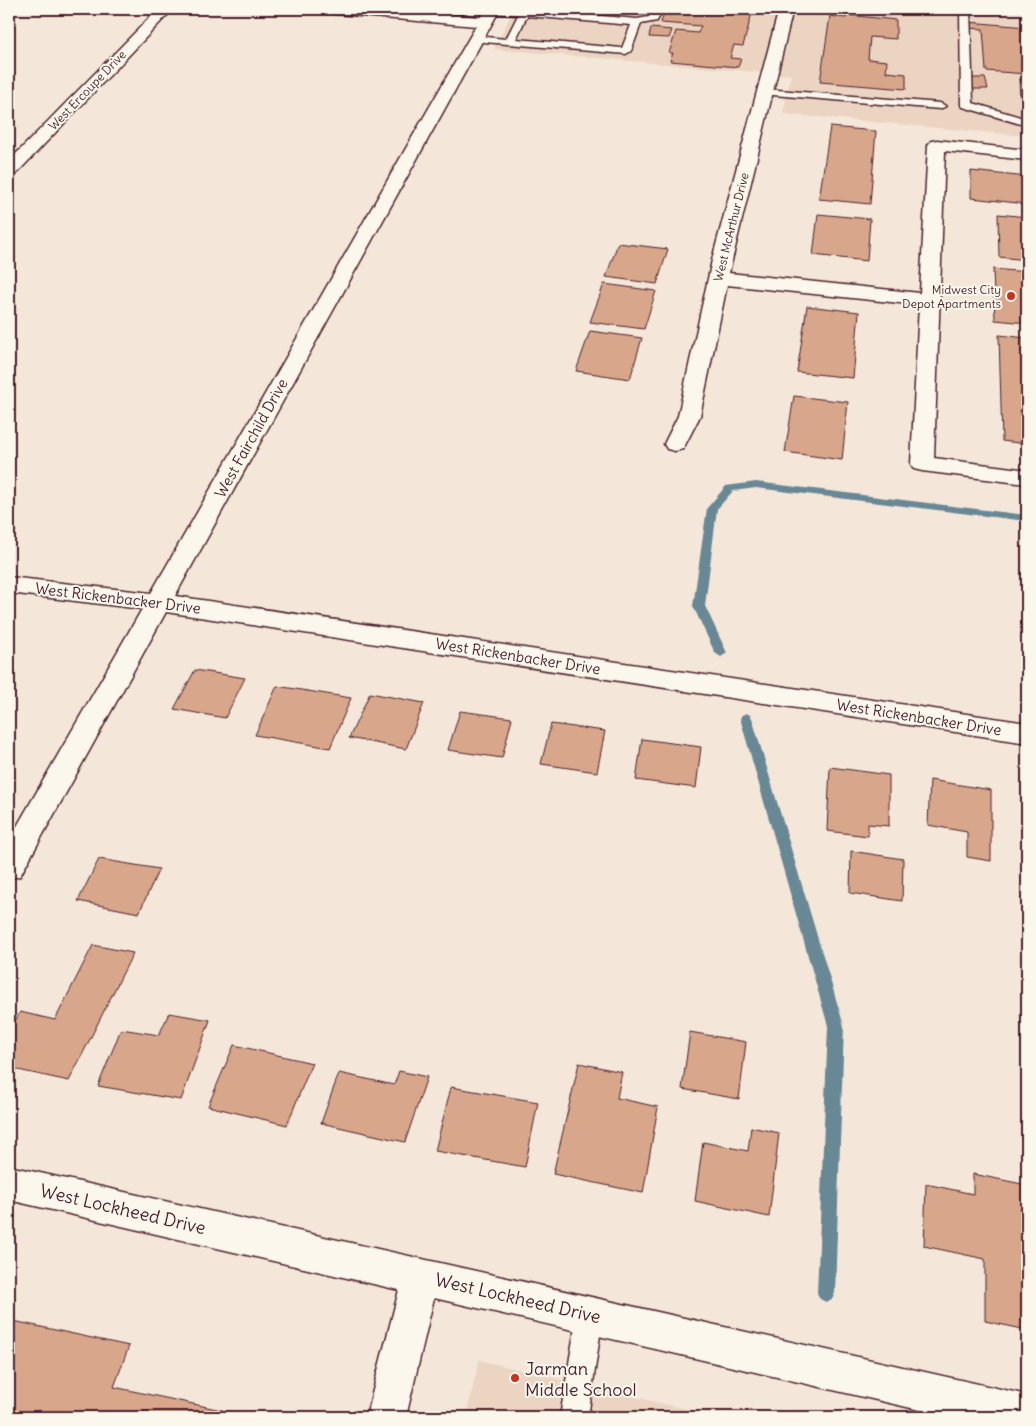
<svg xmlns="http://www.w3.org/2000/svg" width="1036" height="1426" font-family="Delius,sans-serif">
<rect width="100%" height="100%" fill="#f4e7d9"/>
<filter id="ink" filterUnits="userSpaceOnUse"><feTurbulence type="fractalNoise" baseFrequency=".02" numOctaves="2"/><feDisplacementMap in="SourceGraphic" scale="10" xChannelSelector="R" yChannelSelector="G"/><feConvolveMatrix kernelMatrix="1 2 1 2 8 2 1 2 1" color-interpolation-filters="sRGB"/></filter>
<g filter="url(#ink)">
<g fill="#ecd4c2">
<path d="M 514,9 L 938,9 L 1027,16 L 1027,136 L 783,114 L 791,75 L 494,49 Z"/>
<path d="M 479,1360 L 719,1417 L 466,1417 Z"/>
</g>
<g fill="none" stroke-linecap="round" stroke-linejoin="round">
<g fill="#698895" fill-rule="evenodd">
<path d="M 756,482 L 1027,515 L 1027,521 L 756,488 L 733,491 L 717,509 L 705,606 L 727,653 L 721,657 L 715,653 L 693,606 L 707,508 L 726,486 Z"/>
<path d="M 746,713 L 750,715 L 752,718 L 844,1026 L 835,1293 L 832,1299 L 826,1302 L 820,1299 L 817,1293 L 828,1026 L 740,718 L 742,715 Z"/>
</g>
</g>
<g fill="#d8a68b" stroke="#4a1f2b">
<path d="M 665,9 L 753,9 L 743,46 L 734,45 L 730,58 L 741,59 L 738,67 L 670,61 L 673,53 L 669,53 L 676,31 L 698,33 L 701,26 L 661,23 Z"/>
<path d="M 847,15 L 896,20 L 896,39 L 870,37 L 868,59 L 887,61 L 886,72 L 906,74 L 906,89 L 820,82 L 830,16 L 846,18 Z"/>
<path d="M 968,22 L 1027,27 L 1027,74 L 986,71 L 983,29 L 969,28 Z"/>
<path d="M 651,28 L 672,30 L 669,38 L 649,37 Z"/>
<path d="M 970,78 L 985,78 L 988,89 L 972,89 Z"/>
<path d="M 1019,79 L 1027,80 L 1027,99 L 1020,98 Z"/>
<path d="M 830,127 L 876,131 L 870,204 L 819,199 Z"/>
<path d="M 971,171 L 1027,177 L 1027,204 L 971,198 Z"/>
<path d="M 818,214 L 870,219 L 867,261 L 813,255 Z"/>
<path d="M 998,214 L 1027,217 L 1027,260 L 999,257 Z"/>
<path d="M 618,243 L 668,249 L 657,284 L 606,277 Z"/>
<path d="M 993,269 L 1027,272 L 1027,323 L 995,320 Z"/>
<path d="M 604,284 L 656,291 L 644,329 L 590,322 Z"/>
<path d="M 807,306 L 859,312 L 853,378 L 797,372 Z"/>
<path d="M 590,331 L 642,338 L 630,379 L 576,371 Z"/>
<path d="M 999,335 L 1027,338 L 1027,444 L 1002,441 Z"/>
<path d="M 794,396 L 848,402 L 842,460 L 785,452 Z"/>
<path d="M 195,670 L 245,678 L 225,718 L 174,709 Z"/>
<path d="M 277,686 L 351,698 L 330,748 L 255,735 Z"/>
<path d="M 370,693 L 424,703 L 406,749 L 349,738 Z"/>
<path d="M 460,711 L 512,718 L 502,758 L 448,750 Z"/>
<path d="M 551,724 L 605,731 L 597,772 L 541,764 Z"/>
<path d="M 642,739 L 701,747 L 696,788 L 636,780 Z"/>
<path d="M 830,767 L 889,775 L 889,826 L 868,824 L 868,836 L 827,831 Z"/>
<path d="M 930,780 L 991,790 L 991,861 L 967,857 L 967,832 L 928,825 Z"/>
<path d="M 851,851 L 903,859 L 902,901 L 850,893 Z"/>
<path d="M 99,859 L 159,869 L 139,913 L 78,901 Z"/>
<path d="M 93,945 L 133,953 L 69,1081 L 9,1068 L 9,1032 L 20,1012 L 55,1020 Z"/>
<path d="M 169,1013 L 210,1020 L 181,1100 L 98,1086 L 121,1029 L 159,1035 Z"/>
<path d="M 690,1032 L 746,1042 L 739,1099 L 682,1089 Z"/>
<path d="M 234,1045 L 312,1063 L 287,1125 L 208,1106 Z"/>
<path d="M 579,1063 L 622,1072 L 617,1098 L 658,1107 L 643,1193 L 553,1174 Z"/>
<path d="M 399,1071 L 427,1077 L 405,1142 L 321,1123 L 339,1073 L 394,1085 Z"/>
<path d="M 451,1087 L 538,1102 L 525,1167 L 435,1151 Z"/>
<path d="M 751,1127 L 779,1133 L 769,1217 L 695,1201 L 703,1142 L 748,1151 Z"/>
<path d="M 973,1174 L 1027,1185 L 1027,1330 L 985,1321 L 985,1259 L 924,1246 L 926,1184 L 973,1194 Z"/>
<path d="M 9,1320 L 129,1346 L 114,1387 L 254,1417 L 9,1417 Z"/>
</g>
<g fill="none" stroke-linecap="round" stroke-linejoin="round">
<g stroke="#4a1f2b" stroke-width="3">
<g id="service">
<path d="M 488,9 L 531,9 L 530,10 L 637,19 L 649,17 L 653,9 L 663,9 L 657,21 L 641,24 L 631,51 L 626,54 L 472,41 L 471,39 L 472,37 L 476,36 L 506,39 L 518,15 L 492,13 L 488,12 ZM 527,16 L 631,25 L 622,48 L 516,39 Z"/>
<path d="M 960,9 L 970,9 L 973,103 L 1027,119 L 1027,126 L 963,107 L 961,105 Z"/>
<path d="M 765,89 L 940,103 L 946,106 L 940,109 L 761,94 L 759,92 Z"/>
<path d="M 590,1302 L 599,1306 L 603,1315 L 588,1417 L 560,1417 L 577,1315 L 581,1306 Z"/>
</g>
</g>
<g stroke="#4a1f2b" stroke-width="3">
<g id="minor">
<path d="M 158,9 L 173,9 L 15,175 L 9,176 L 9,161 Z"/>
<path d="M 318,9 L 377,9 L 481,17 L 486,9 L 500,9 L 175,596 L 1027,723 L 1027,743 L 166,612 L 20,876 L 9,879 L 9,840 L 142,609 L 9,593 L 9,577 L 151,593 L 476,26 L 325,13 L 320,12 Z"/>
<path d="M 779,9 L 793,9 L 729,273 L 920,293 L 928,145 L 931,141 L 937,140 L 1027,150 L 1027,160 L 945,151 L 934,458 L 1027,470 L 1027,484 L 922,471 L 914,469 L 911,464 L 919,305 L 727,285 L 700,416 L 683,449 L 675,451 L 667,449 L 664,444 L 678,416 L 712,260 Z"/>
<path d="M 9,1166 L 1027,1395 L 1027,1417 L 950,1417 L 434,1298 L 406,1417 L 366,1417 L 399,1290 L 9,1200 Z"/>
</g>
</g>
<use href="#service" fill="#fbf7ec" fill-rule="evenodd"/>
<use href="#minor" fill="#fbf7ec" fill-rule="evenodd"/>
</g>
</g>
<g fill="#c8321e" stroke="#fbf7ec" stroke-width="2">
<circle cx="1011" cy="296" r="5"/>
<circle cx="515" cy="1378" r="5"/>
</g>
<g text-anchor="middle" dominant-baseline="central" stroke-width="4" stroke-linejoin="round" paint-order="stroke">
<g font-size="12" fill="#4a1f2b" stroke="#fbf7ec">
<text transform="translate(87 90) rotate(-46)">West Ercoupe Drive</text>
<text transform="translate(731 227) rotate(-76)">West McArthur Drive</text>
</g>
<g font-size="12" fill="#4a1f2b" stroke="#fbf7ec" text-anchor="end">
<text x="1001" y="289">Midwest City<tspan x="1001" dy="14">Depot Apartments</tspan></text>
</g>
<g font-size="15" fill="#4a1f2b" stroke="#fbf7ec">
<text transform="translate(251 438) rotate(-61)">West Fairchild Drive</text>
<text transform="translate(118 598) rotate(7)">West Rickenbacker Drive</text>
<text transform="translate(518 656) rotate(9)">West Rickenbacker Drive</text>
<text transform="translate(919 717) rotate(9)">West Rickenbacker Drive</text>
</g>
<g font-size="18" fill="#4a1f2b" stroke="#fbf7ec">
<text transform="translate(123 1209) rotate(13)">West Lockheed Drive</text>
<text transform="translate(518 1298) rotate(13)">West Lockheed Drive</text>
</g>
<g font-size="18" fill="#4a1f2b" stroke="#fbf7ec" text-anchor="start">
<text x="525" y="1368">Jarman<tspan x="525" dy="21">Middle School</tspan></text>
</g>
</g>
<rect width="1036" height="1426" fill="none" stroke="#fbf7ec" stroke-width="30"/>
<rect x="15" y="15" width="1006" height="1396" fill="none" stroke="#4a1f2b" stroke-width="2" filter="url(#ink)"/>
</svg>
